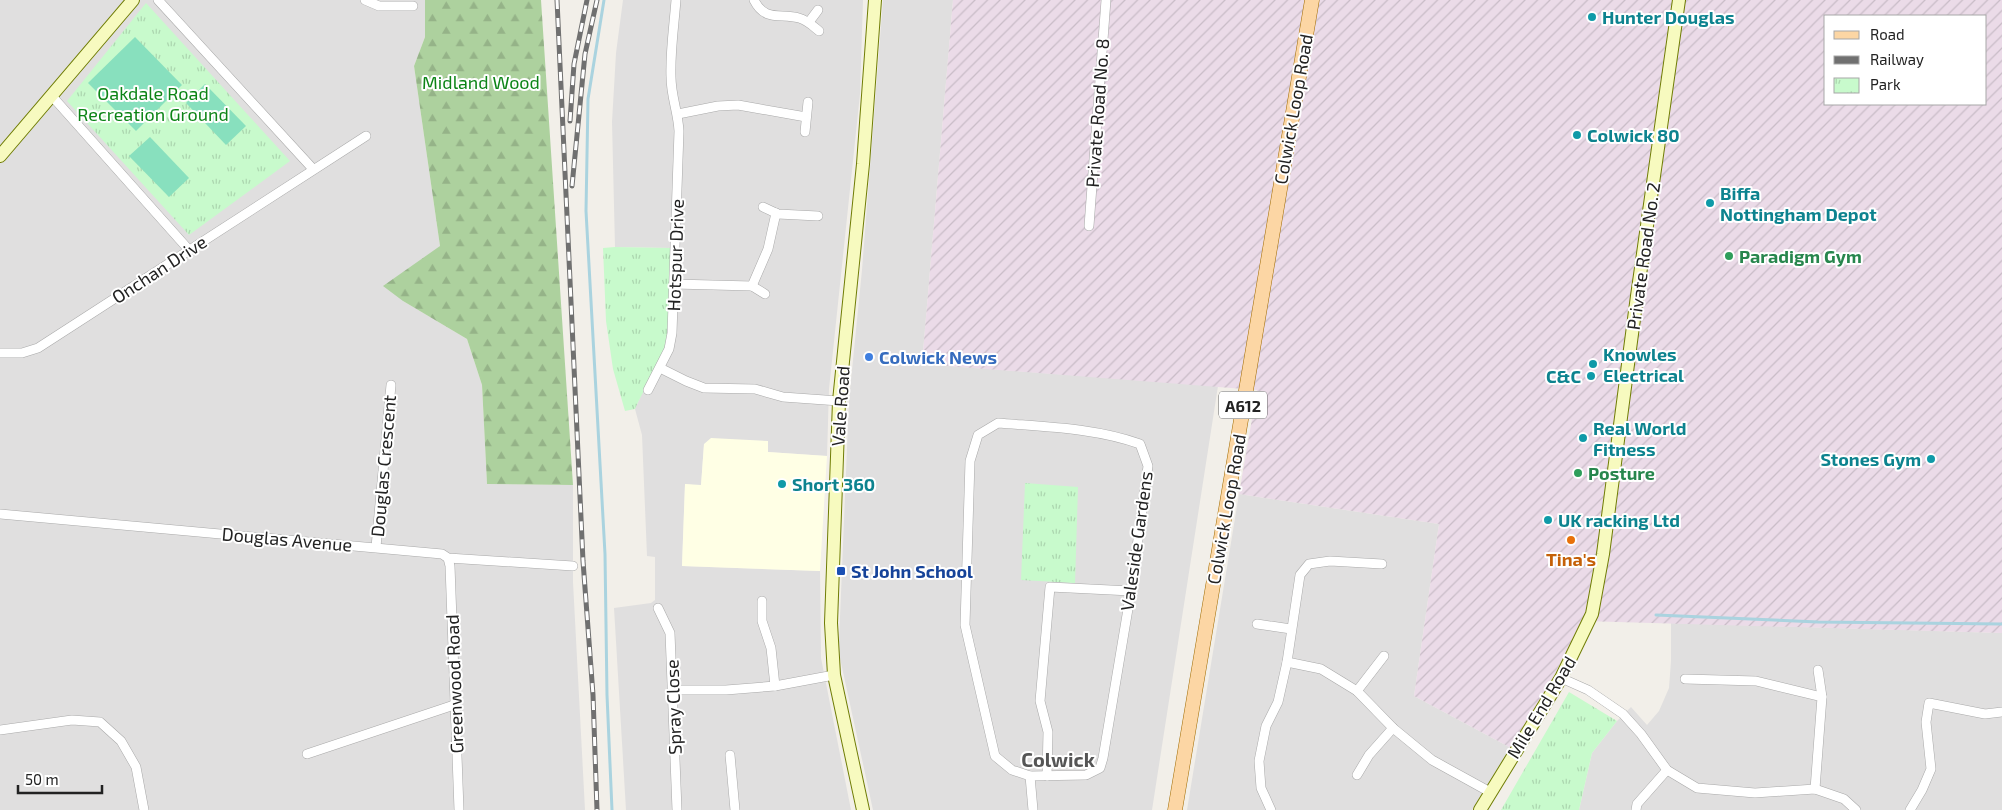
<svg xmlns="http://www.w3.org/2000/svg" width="2002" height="810" font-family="'Exo 2',sans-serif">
<defs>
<pattern id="industrial-furrows" width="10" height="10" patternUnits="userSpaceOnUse" patternTransform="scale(1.25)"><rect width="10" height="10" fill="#ebdbe8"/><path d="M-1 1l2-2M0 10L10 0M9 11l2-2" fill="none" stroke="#c9bcc7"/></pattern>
<pattern id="forest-firs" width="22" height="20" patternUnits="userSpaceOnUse" patternTransform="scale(1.25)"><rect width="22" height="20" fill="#add19e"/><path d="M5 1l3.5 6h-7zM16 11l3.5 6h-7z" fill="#95b388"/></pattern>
<pattern id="park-tufts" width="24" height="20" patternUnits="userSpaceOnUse" patternTransform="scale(1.25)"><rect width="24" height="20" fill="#c8facc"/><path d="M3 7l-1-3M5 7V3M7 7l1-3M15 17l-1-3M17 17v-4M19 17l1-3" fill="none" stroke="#acd6af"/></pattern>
</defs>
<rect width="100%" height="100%" fill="#f2efe9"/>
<g fill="#e0dfdf">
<path d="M 0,0 L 425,0 L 425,37 L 414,66 L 440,246 L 403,301 L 467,339 L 482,385 L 487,484 L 573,485 L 573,582 L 585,810 L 0,810 Z"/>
<path d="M 623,0 L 863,0 L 860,94 L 829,389 L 827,456 L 768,452 L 768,441 L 704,444 L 701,486 L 685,484 L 682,566 L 820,571 L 821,658 L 851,810 L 626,810 L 614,608 L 651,603 L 655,600 L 655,557 L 647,556 L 642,435 L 635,409 L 646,384 L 671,248 L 615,247 L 612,122 L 616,53 Z"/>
<path d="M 883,0 L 953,0 L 922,364 L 1218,386 L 1152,810 L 873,810 L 840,658 L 839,641 L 849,400 L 862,270 Z"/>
<path d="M 1239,494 L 1439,524 L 1414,696 L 1511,748 L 1472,810 L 1187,810 Z"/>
<path d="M 1671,623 L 2002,633 L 2002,810 L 1579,810 L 1592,753 L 1617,721 L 1631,707 L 1647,725 L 1659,711 L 1669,688 L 1671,661 Z"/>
</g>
<path fill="url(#industrial-furrows)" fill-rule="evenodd" d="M 953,0 L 2002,0 L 2002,633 L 1583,621 L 1550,683 L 1511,748 L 1414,696 L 1439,524 L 1239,494 L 1257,390 L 922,364 ZM 1826,16 L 1986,16 L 1986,104 L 1826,104 Z"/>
<path fill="#ffffe5" d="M 711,438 L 768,441 L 768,452 L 827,456 L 820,571 L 682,566 L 685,484 L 701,485 L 704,444 Z"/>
<path fill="url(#forest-firs)" d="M 425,0 L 541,0 L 573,485 L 487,484 L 482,385 L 467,339 L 403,301 L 383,286 L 440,246 L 414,66 L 425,37 Z"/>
<g fill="url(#park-tufts)">
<path d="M 146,3 L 290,161 L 189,235 L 67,101 Z"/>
<path d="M 615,247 L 672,248 C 670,282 674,329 660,360 C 653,377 642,392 635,409 L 625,411 L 613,369 L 606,321 L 603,248 Z"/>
<path d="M 1025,483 L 1078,487 L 1075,583 L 1021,580 Z"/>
<path d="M 1569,692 L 1617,721 L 1592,753 L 1579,810 L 1501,810 Z"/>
</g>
<g fill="#88e0be">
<path d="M 135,37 L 182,85 L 136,131 L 88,83 Z"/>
<path d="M 205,84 L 246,126 L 226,145 L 186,103 Z"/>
<path d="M 150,137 L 189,178 L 169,197 L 129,156 Z"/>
</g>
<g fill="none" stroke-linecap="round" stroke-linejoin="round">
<g stroke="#aad3df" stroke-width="3">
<path d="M 604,0 L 588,99 L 586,211 L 605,554 L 607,695 L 612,810"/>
<path d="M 1656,615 L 1818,622 L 2002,624"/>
</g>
<g stroke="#a9a9a9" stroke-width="10">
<g id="street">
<path d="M 158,0 L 313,169"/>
<path d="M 365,0 L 379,6 L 413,6"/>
<path d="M 754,0 C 765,22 780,13 799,18 C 807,20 813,26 819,31"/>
<path d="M 809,22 L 818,10"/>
<path d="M 51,95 L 189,250"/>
<path d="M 678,114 L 718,106 L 738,105 L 806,117"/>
<path d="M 805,132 L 808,102"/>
<path d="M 763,207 L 778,214 L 818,216"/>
<path d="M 1089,226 L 1106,0"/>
<path d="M 674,284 L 752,286 L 765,294"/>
<path d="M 752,286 L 768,249 L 776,213"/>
<path d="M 0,353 L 22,353 L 38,348 L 366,136"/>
<path d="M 660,368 L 686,381 L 704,388 L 755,389 L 783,397 L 839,401"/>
<path d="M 648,390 L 669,349 L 672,333 L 679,131 C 678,112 671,96 671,77 C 670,52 674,26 676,0"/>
<path d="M 998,423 C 1046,427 1095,428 1140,444 L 1148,466 L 1131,591 L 1103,758 L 1100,768 L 1086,775 L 1030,776 L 1012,770 L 995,756 L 965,625 L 970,461 L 978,435 Z"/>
<path d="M 0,514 L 442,554 L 448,558 L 573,566"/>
<path d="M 376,547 L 391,385"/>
<path d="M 448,558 L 450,566 L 459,810"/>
<path d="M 762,601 L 762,621 L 771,648 L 775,686"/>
<path d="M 658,608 L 670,633 L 677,810"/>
<path d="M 1257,624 L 1291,629"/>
<path d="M 1287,662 L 1321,669 L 1357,691 L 1393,728 L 1432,760 L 1490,792"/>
<path d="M 1818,670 L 1822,697"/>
<path d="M 1561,678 L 1588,690 L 1623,714 L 1641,734 L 1667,770 L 1697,788 L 1755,793 L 1815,789 L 1844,799 L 1856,810"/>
<path d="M 1685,679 L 1756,681 L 1822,697 L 1815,789"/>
<path d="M 673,690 L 726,690 L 775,686 L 834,675"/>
<path d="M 1357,691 L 1384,656"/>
<path d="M 0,730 L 72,720 L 100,722 L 121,741 L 136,767 L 144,810"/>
<path d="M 307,754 L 454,705"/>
<path d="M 730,755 L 735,810"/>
<path d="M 1357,775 L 1369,755 L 1393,728"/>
<path d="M 1030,776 L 1033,810"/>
<path d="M 1047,776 L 1048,732 L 1040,701 L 1050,587 L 1131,591"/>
<path d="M 1271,810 L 1261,788 L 1259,761 L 1266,726 L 1278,702 L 1287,662 L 1300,575 L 1309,564 L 1330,561 L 1382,564"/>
<path d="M 1636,810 L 1637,804 L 1667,770"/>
<path d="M 1910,810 L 1922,790 L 1931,769 L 1926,722 L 1929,703 L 1985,714 L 2002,712"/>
</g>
</g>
<g stroke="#707d05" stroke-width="14">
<g id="secondary">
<path d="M 0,156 L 133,0"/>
<path d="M 863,810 L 834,675 L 831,623 L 839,401 L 863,164 L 875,0"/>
<path d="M 1480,810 L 1561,678 L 1592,614 L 1603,554 L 1637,296 L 1679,0"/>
</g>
</g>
<g stroke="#a06b00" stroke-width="15">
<path id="primary" d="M 1175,810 L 1312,0"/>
</g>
<use href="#street" stroke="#fff" stroke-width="9"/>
<use href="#secondary" stroke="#f7fabf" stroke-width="12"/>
<use href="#primary" stroke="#fcd6a4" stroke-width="14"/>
<g stroke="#707070" stroke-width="5">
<g id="rail">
<path d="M 557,0 L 583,561 L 593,695 L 597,810"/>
<path d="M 570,121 L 574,64 L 587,0"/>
<path d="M 572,186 L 585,54 L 597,0"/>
</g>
</g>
<use href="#rail" stroke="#fff" stroke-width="3" stroke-dasharray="9" stroke-linecap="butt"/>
</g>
<g fill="#0f9aa8" stroke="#fff" stroke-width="2">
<circle cx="1592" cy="17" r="5"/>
<circle cx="1577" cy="135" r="5"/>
<circle cx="1710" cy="203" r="5"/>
<circle cx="1593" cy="364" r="5"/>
<circle cx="1591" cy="376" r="5"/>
<circle cx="1583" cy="438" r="5"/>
<circle cx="1931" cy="459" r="5"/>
<circle cx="782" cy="484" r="5"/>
<circle cx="1548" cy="520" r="5"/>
</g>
<g fill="#2e9e5b" stroke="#fff" stroke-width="2">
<circle cx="1729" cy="256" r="5"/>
<circle cx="1578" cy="473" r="5"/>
</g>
<circle fill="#3f7fe0" stroke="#fff" stroke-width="2" cx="869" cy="357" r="5"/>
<circle fill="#e8710a" stroke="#fff" stroke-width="2" cx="1571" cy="540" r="5"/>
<rect fill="#1a4fb4" stroke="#fff" stroke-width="2" x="836" y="566" width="10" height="10" rx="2.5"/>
<g text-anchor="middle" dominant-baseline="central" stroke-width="4" stroke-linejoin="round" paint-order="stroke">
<rect fill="#fff" stroke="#646464" stroke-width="1" x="1219" y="391.5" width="48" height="27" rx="4"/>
<g font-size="16" font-weight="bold" fill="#222">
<text x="1243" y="405">A612</text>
</g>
<g font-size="18" font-weight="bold" fill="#0d838f" stroke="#fff" text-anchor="start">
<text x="1602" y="17">Hunter Douglas</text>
<text x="1587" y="135">Colwick 80</text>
<text x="1720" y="193">Biffa<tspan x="1720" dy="21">Nottingham Depot</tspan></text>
<text x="1603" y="354">Knowles<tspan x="1603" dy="21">Electrical</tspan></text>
<text x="1581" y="376" text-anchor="end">C&amp;C</text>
<text x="1593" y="428">Real World<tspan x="1593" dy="21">Fitness</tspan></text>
<text x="1921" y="459" text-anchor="end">Stones Gym</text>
<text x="792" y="484">Short 360</text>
<text x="1558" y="520">UK racking Ltd</text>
</g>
<g font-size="18" fill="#0c8416" stroke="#fff">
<text x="481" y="82">Midland Wood</text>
<text x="153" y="93">Oakdale Road<tspan x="153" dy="21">Recreation Ground</tspan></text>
</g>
<g font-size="18" fill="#222" stroke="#fff">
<text transform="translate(1293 109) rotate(-80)">Colwick Loop Road</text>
<text transform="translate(1097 113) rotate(-86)">Private Road No. 8</text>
<text transform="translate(675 255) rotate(-88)">Hotspur Drive</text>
<text transform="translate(1643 256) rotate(-82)">Private Road No. 2</text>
<text transform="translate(159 269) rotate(-33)">Onchan Drive</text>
<text transform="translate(840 406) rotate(-86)">Vale Road</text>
<text transform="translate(383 466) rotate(-85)">Douglas Crescent</text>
<text transform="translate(1226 509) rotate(-80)">Colwick Loop Road</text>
<text transform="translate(287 539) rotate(5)">Douglas Avenue</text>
<text transform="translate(1136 541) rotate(-82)">Valeside Gardens</text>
<text transform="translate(454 684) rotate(-92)">Greenwood Road</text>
<text transform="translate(673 707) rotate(-92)">Spray Close</text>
<text transform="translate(1541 707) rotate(-59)">Mile End Road</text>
</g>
<g font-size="18" font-weight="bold" fill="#27864d" stroke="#fff" text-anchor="start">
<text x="1739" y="256">Paradigm Gym</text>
<text x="1588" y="473">Posture</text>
</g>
<g font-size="18" font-weight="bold" fill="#366cbe" stroke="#fff" text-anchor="start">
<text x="879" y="357">Colwick News</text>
</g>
<g font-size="18" font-weight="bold" fill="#c56008" stroke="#fff">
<text x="1571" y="559">Tina's</text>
</g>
<g font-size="18" font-weight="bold" fill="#164399" stroke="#fff" text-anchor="start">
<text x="851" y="571">St John School</text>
</g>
<g font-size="20" font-weight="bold" fill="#555" stroke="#fff">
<text x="1058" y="759">Colwick</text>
</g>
</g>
<rect x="1824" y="15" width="162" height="90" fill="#ffffff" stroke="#a7a7a7"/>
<rect x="1834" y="31" width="25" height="8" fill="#fcd6a4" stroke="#a7a7a7"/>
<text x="1870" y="40" font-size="15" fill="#222222">Road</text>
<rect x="1834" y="56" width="25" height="8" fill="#707070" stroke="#a7a7a7"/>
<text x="1870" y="65" font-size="15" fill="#222222">Railway</text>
<rect x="1834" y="78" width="25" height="15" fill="url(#park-tufts)" stroke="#a7a7a7"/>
<text x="1870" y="90" font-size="15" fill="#222222">Park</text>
<path d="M18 785v8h84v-8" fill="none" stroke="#222222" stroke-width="2.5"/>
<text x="25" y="785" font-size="15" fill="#222222" stroke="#ffffff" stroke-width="4" paint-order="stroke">50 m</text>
</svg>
